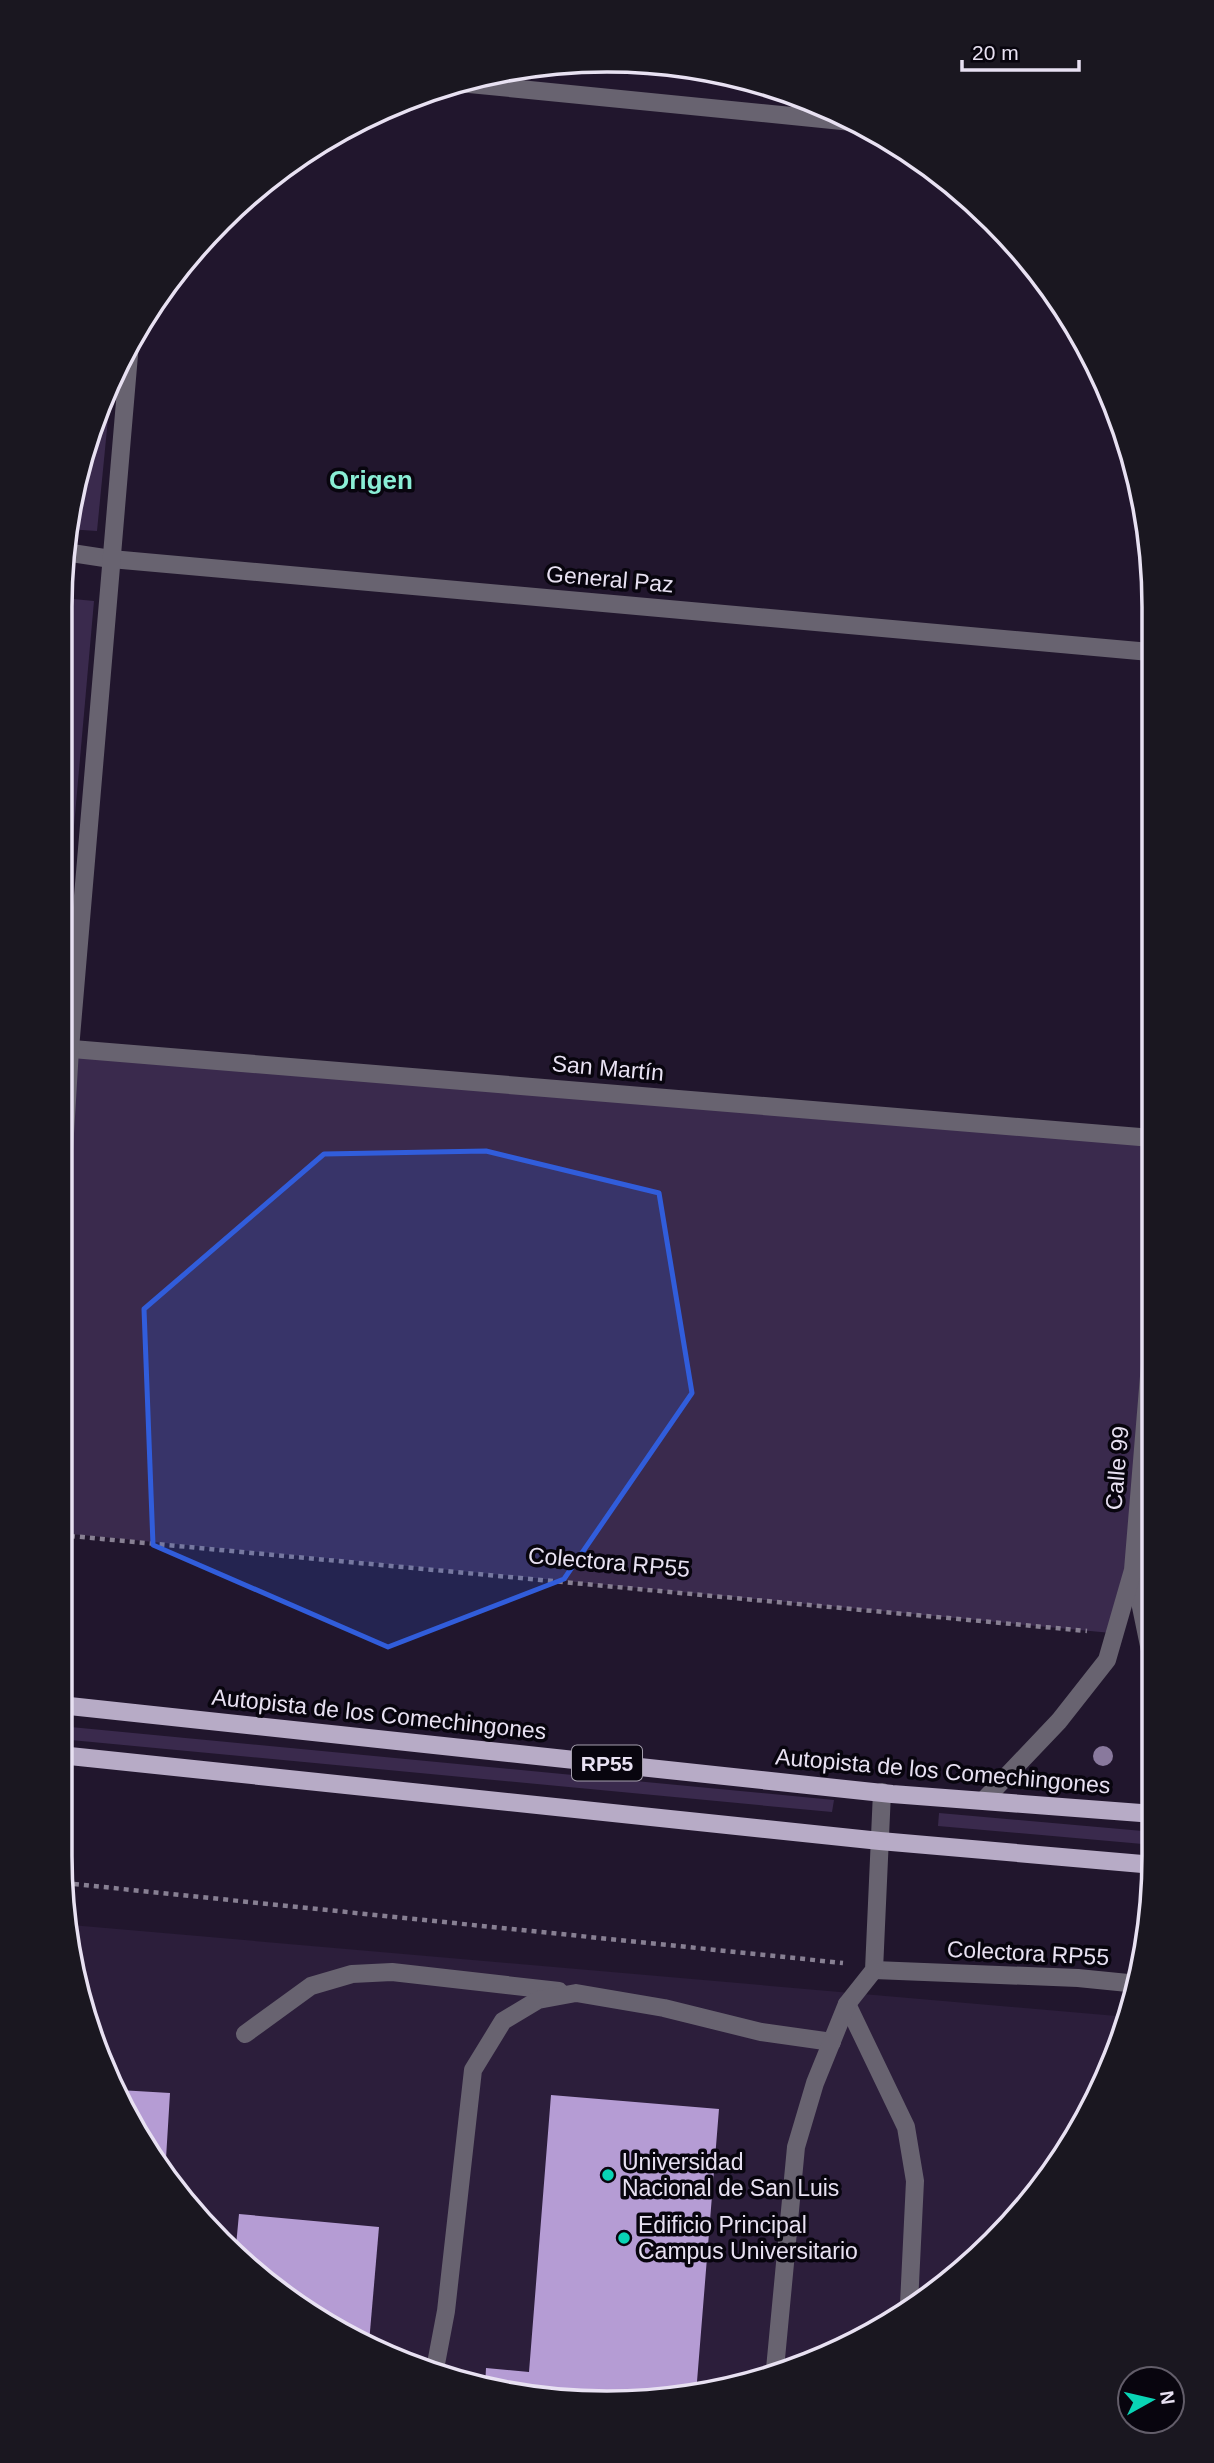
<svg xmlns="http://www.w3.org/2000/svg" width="1214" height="2463" font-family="Arial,sans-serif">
<rect width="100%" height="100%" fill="#21162d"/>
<path fill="#2c1e3b" d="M 71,1925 L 1128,2017 L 1113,2066 L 1062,2160 L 994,2243 L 850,2347 L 679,2399 L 500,2393 L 333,2330 L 246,2268 L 173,2190 L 89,2032 Z"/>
<g fill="#3a2a4d">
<path d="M 112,378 L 97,531 L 67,529 C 72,484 91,417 112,378 Z"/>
<path d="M 63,598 L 94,601 L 60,984 L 60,632 Z"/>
<path d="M 60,1048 L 1152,1138 L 1153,1303 L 1122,1634 L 60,1533 Z"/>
<path d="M 60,1726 L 834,1800 L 832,1812 L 60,1739 Z"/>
<path d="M 939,1813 L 1154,1832 L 1154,1845 L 938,1826 Z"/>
</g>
<g fill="#b59cd4">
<path d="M 119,2090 L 170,2093 L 165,2175 L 142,2132 Z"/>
<path d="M 551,2095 L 719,2109 L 696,2394 L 679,2399 L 500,2393 L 485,2387 L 486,2368 L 529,2372 Z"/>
<path d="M 239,2214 L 379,2227 L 369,2343 L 333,2330 L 246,2268 L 235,2256 Z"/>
</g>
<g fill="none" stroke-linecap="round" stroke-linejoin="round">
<g stroke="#877f92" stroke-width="4.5" stroke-dasharray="5 5" stroke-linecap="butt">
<path d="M 60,1535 L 1087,1631"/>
<path d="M 64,1883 L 843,1963"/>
</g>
<g stroke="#686370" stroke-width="18">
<path d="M 459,83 L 852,122"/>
<path d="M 65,552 L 111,559 L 1150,652"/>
<path d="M 60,1048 L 1152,1138"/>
<path d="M 60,1218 L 70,1049 L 130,343"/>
<path d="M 60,1423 L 62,1410 L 60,1343"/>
<path d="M 1134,1573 L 1154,1670"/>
<path d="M 984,1800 L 1059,1721 L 1107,1660 L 1133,1570 L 1153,1328"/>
<path d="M 874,1970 L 1078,1978 L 1138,1984"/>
<path d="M 847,2004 L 906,2127 L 915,2181 L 909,2304"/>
<path d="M 245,2034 L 311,1986 L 352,1974 L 392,1972 L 559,1991"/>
<path d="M 435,2369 L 446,2311 L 473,2070 L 503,2021 L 538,2000 L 576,1993 L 664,2008 L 761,2032 L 832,2042"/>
<path d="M 775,2369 L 796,2147 L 815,2083 L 847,2004 L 874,1970 L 882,1792"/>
</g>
<g stroke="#b7abc6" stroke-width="18">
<path d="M 60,1705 L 892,1794 L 1154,1814"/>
<path d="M 60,1755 L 880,1841 L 1154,1865"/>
</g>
</g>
<circle fill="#89799d" cx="1103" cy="1756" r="10"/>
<path fill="#315ddb" fill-opacity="0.2" stroke="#315ddb" stroke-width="5" stroke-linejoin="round" d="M 486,1151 L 659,1193 L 692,1393 L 564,1579 L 388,1647 L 153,1545 L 144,1309 L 324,1154 Z"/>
<g fill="#09d5b5" stroke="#08050e" stroke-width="2.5">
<circle cx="608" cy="2175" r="7"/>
<circle cx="624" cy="2238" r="7"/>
</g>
<g text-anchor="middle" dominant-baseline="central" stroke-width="7" stroke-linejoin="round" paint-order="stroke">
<rect fill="#08050e" stroke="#a59fae" stroke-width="2" x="572" y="1745.5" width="70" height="35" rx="5"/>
<g font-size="21" font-weight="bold" fill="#e8e1f2">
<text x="607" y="1763">RP55</text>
</g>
<g font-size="23" fill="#e8e1f2" stroke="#08050e">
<text transform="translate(610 579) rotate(5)">General Paz</text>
<text transform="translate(608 1068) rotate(5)">San Martín</text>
<text transform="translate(1117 1468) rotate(-85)">Calle 99</text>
<text transform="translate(609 1562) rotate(5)">Colectora RP55</text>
<text transform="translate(379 1714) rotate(6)">Autopista de los Comechingones</text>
<text transform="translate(943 1771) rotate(5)">Autopista de los Comechingones</text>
<text transform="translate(1028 1953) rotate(3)">Colectora RP55</text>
</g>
<g font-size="23" fill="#e8e1f2" stroke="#08050e" text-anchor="start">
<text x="622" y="2162">Universidad<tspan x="622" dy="26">Nacional de San Luis</tspan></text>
<text x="638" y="2225">Edificio Principal<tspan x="638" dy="26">Campus Universitario</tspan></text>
</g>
<g font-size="26" font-weight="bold" fill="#8aeed6" stroke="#08050e">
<text x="371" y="480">Origen</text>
</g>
</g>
<path d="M0 0H1214V2463H0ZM607 72H607A535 535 0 0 1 1142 607V1856A535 535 0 0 1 607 2391H607A535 535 0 0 1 72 1856V607A535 535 0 0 1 607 72Z" fill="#1a1720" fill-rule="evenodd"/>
<path fill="none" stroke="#e8e1f2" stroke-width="3.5" d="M607 72H607A535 535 0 0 1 1142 607V1856A535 535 0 0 1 607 2391H607A535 535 0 0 1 72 1856V607A535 535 0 0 1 607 72Z"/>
<g transform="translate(1151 2400) rotate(82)"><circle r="33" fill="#08050e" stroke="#625d69" stroke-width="2"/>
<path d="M0-5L12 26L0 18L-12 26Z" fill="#09d5b5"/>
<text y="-10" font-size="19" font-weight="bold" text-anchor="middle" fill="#e8e1f2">N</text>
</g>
<path d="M962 60v10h117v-10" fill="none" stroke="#e8e1f2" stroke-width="3.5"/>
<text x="972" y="60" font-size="21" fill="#e8e1f2" stroke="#08050e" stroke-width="5" paint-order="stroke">20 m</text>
</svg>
